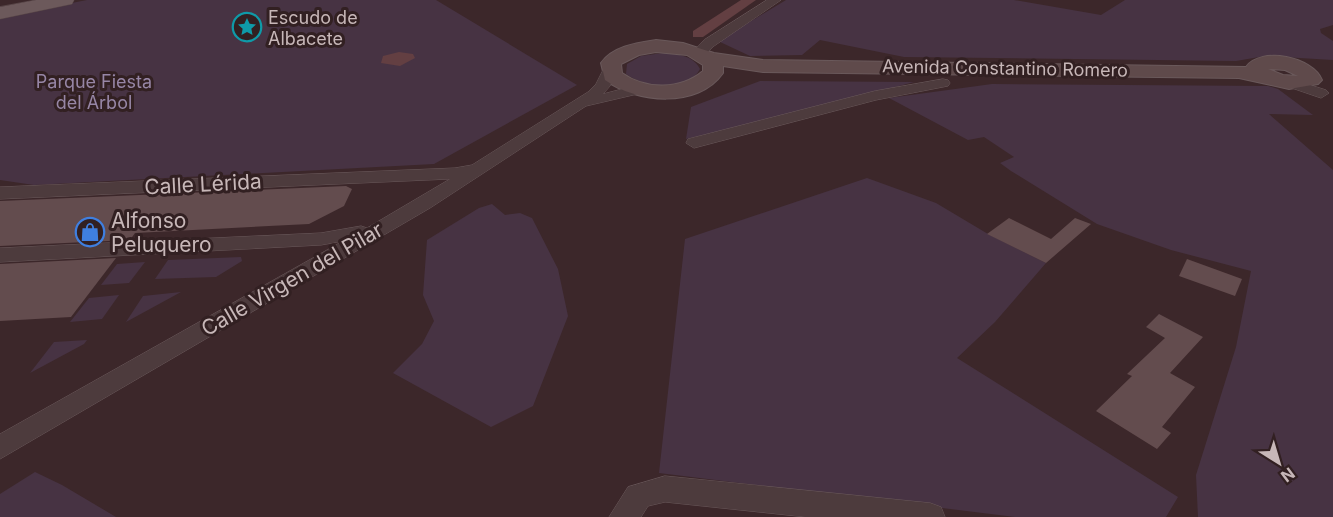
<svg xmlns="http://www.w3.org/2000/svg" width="1333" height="517" font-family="Inter,sans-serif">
<rect width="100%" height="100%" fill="#3c272a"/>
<g fill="#473343">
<path d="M 87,0 L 436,0 L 577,85 L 434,164 L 34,185 L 0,180 L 0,17 Z"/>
<path d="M 786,0 L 1014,0 L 1101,15 L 1125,0 L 1333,0 L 1333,25 L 1320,29 L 1321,33 L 1333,41 L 1333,60 L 1265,56 L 1236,61 L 904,57 L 820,40 L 802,55 L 750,56 L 718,41 Z"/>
<path d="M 663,53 C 677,54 693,55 700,69 C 687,93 645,88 626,74 L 627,64 L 641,56 Z"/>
<path d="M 760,81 L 914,82 L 792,115 L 686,139 L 691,107 Z"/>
<path d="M 992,84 L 1268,86 L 1278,89 L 1313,115 L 1269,114 L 1333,170 L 1333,517 L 1198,517 L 1196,475 L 1236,347 L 1251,271 L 1171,250 L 1097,224 L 1011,171 L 1000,163 L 1014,157 L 984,137 L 968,140 L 889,98 Z"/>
<path d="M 867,178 L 936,203 L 988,234 L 1046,263 L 995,322 L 957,358 L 1178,497 L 1166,517 L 1015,517 L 659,473 L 685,239 Z"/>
<path d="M 492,204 L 505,215 L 520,213 L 532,218 L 558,269 L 568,316 L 533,406 L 491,427 L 393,373 L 422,344 L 434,321 L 423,295 L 427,240 L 479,208 Z"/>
<path d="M 241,257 L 242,261 L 216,277 L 155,279 L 168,260 Z"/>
<path d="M 145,262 L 129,283 L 101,285 L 117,264 Z"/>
<path d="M 181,292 L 126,322 L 143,296 Z"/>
<path d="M 119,295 L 102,319 L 70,322 L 89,298 Z"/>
<path d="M 87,340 L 84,344 L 30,373 L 54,342 Z"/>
<path d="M 35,472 L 62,485 L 116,517 L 0,517 L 0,494 Z"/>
</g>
<path fill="#633f42" d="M 399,52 L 413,54 L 415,58 L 400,66 L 381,63 L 383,56 Z"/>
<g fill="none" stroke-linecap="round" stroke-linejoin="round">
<path fill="#633f42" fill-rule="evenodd" d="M 741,0 L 756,0 L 703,37 L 693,37 L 693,31 Z"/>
</g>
<g fill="#634c4e">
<path d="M 346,186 L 352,189 L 344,206 L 309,224 L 135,233 L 130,240 L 0,246 L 0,201 Z"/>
<path d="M 1009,218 L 1051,239 L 1075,218 L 1091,224 L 1046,263 L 987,234 Z"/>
<path d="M 116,258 L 71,317 L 0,321 L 0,264 Z"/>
<path d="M 1187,259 L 1242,279 L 1235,296 L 1179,276 Z"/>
<path d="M 1159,314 L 1203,337 L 1170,373 L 1195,387 L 1162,427 L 1171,433 L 1157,449 L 1096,411 L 1132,376 L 1127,374 L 1165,338 L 1146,327 Z"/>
</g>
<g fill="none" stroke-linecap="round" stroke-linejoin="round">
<g stroke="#6a595b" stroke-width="1">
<g id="street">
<path d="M 767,0 L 781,0 L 714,46 L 704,56 L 694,56 L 692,53 L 704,40 Z"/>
<path d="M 609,67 L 616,71 L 610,86 L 603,94 L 641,84 L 649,89 L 646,92 L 586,106 L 430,208 L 0,459 L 0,434 L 343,241 L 321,245 L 0,262 L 0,248 L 321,233 L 361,226 L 367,228 L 450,179 L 0,199 L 0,187 L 455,168 L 472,165 L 588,92 L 596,84 L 604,68 Z"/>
<path d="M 1288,78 L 1326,90 L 1329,93 L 1321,98 L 1283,85 L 1281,82 L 1283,79 Z"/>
<path d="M 943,79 L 948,80 L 950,83 L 948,86 L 876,100 L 694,148 L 686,143 L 688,139 L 875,91 Z"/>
<path d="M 665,476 L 930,503 L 941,507 L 945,517 L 806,517 L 665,502 L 648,506 L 641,517 L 609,517 L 628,487 Z"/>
</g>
</g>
<g stroke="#6a595b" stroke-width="2">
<path id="secondary" d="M 656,40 L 683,43 L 714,53 L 763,60 L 1246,67 C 1261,46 1313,57 1322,80 L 1318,84 L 1289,89 L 1239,78 L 763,72 L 723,66 L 723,73 C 698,109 636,103 605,80 L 601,63 C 613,46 637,43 656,40 ZM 656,52 L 687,55 L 703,65 L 703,71 C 680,90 646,90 622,73 L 621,64 L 639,55 ZM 1268,69 L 1285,70 L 1298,76 L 1283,75 Z"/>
</g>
<g stroke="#564446" stroke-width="1">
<path id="primary" d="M 36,0 L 74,0 L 72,4 L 0,19 L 0,7 Z"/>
</g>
<use href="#street" fill="#4d3b3d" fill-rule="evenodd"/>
<use href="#secondary" fill="#5f4a4b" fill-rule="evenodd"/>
<use href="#primary" fill="#6c595b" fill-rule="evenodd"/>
</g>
<defs>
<g id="sight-ring" transform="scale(1.5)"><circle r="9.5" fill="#322022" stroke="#0f9aa8" stroke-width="1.5"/><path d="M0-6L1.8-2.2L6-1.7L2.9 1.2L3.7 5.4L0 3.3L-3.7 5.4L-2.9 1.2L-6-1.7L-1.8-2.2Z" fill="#0f9aa8"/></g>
<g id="shop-ring" transform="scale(1.5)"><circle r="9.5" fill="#322022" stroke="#3f7fe0" stroke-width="1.5"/><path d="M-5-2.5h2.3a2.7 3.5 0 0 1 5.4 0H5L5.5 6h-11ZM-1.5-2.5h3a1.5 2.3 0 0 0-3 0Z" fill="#3f7fe0"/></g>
</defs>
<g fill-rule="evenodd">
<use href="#sight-ring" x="247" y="27"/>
<use href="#shop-ring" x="90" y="232"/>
</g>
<g text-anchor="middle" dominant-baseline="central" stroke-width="6" stroke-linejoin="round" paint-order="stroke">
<g font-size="18" fill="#c7b7b8" stroke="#322022" text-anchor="start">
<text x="268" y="17">Escudo de<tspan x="268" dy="21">Albacete</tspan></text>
</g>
<g font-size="18" fill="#c7b7b8" stroke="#322022">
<text transform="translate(1005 68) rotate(1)">Avenida Constantino Romero</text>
</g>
<g font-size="18" fill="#9786a6" stroke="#322022">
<text x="94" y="81">Parque Fiesta<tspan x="94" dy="21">del Árbol</tspan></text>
</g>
<g font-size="21" fill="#c7b7b8" stroke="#322022">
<text transform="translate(203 184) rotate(-3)">Calle Lérida</text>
<text transform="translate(292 279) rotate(-30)">Calle Virgen del Pilar</text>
</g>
<g font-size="21" fill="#c7b7b8" stroke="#322022" text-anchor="start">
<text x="111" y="220">Alfonso<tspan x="111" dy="24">Peluquero</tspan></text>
</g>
</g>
<g transform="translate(1279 463) rotate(143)" stroke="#322022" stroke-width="4.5" paint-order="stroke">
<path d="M0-4.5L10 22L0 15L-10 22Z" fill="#c7b7b8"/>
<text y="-9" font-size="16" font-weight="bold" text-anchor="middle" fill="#c7b7b8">N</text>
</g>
</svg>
